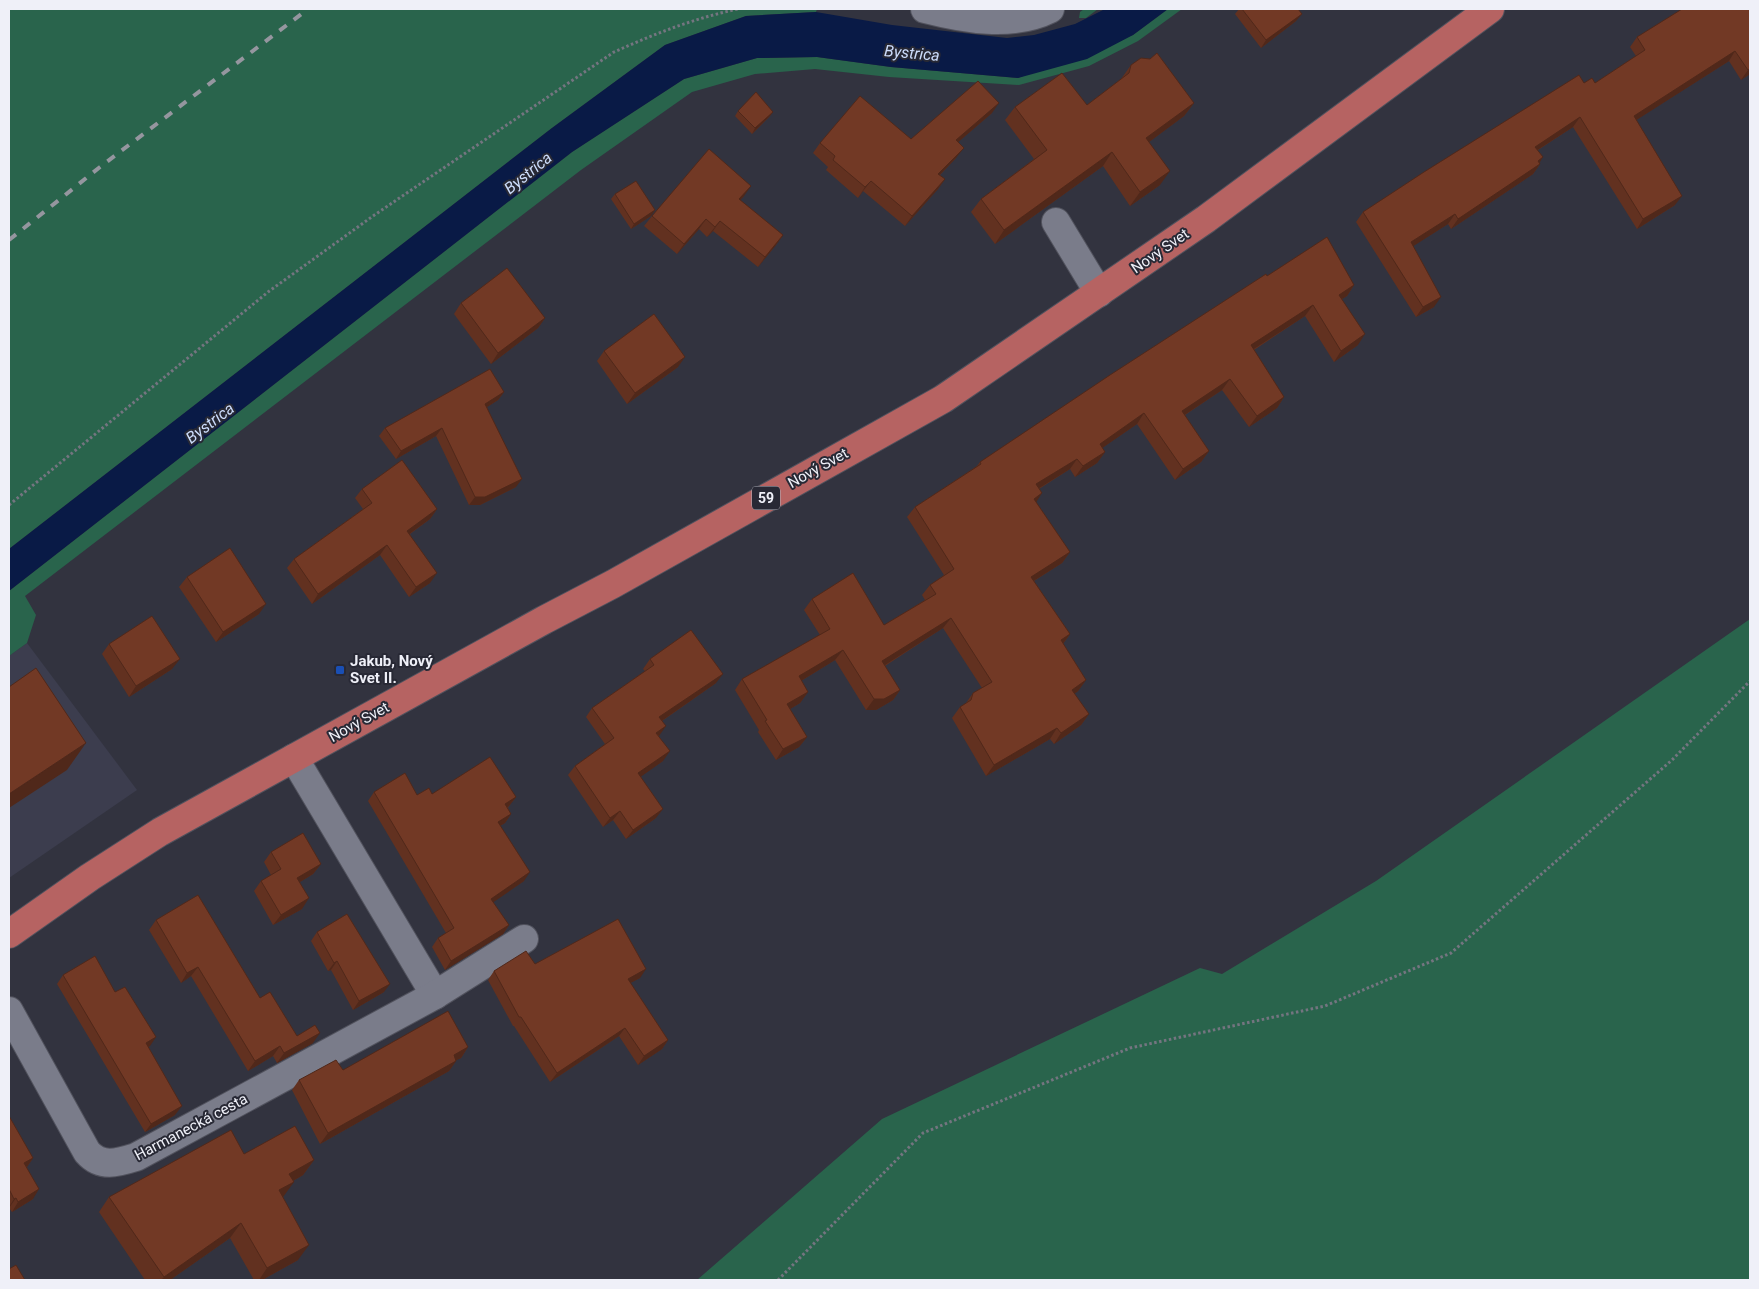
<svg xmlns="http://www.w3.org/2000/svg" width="1759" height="1289" font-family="Roboto,sans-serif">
<rect width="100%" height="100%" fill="#32333f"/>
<path fill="#3c3d4e" d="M 27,643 L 137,790 L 9,878 L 9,656 Z"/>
<g fill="#29644c">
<path d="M 9,9 L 817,9 L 816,12 L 746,16 L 665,45 L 552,128 L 9,549 Z"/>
<path d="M 1084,9 L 1098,9 L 1086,18 L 1079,18 L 1080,12 Z"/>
<path d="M 1168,9 L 1182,9 L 1138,41 L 1089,66 L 1019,85 L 889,77 L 815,69 L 755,74 L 692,92 L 581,170 L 25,596 L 36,615 L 27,643 L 9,656 L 9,591 L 572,152 L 684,79 L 757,58 L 817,57 L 891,67 L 1018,78 L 1133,35 Z"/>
<path d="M 1750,619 L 1750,1280 L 697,1280 L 882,1119 L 1200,968 L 1222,974 L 1376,881 Z"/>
</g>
<path fill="#091a46" d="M 1105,9 L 1168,9 L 1133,35 L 1087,59 L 1018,78 L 891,67 L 817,57 L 757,58 L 684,79 L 572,152 L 9,591 L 9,549 L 552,128 L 665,45 L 746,16 L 816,12 L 892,25 L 1007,38 L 1034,35 L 1075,24 Z"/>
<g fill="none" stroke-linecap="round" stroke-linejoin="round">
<g stroke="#51525d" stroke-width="30">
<g id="minor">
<path d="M 925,9 C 964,19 1012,28 1050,9"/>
<path d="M 1056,222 L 1099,293"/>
<path d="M 294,758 L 435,995"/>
<path d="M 9,1011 L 87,1152 C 101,1168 117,1163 136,1157 L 435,995 L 524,939"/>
</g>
</g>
<g stroke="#51525d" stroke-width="30">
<path id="major" d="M 9,934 L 90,877 L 160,832 L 544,620 L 613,584 L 943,399 L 1206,219 L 1490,9"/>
</g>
<g stroke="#747580" stroke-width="3" stroke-dasharray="2.5 2.5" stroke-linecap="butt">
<path d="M 9,505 L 268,292 L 373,216 L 614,52 C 654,34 695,18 738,9"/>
<path d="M 778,1280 L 923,1133 L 1130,1048 L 1325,1006 L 1451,953 L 1672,760 L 1750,681"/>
</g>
<use href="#minor" stroke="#7a7c8a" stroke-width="28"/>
<use href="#major" stroke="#b66362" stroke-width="28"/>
<path stroke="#95969f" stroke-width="4" stroke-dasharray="9 9" stroke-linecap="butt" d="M 9,240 L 100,167 L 308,9"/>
</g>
<g fill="#623120">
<path d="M 1239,9 L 1301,9 L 1299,10 L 1296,21 L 1261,48 L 1235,14 Z"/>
<path d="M 1750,9 L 1750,74 L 1741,80 L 1729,61 L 1636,120 L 1675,205 L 1637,229 L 1573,127 L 1538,150 L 1540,164 L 1533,174 L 1451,229 L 1448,224 L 1413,246 L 1434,307 L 1416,317 L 1356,222 L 1363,212 L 1584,83 L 1595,83 L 1636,56 L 1630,47 L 1637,37 Z"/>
<path d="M 1131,65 L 1194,103 L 1184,116 L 1149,142 L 1160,185 L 1130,206 L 1103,166 L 995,244 L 971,212 L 981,199 L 1034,159 L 1005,120 L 1015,107 L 1087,105 L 1121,79 Z"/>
<path d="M 738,111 L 773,112 L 769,117 L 752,134 L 735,116 Z"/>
<path d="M 992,113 L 958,142 L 956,158 L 940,175 L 945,179 L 938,189 L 905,226 L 863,191 L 858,198 L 826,170 L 828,167 L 813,153 L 820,143 L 911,139 Z"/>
<path d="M 615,194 L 651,216 L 631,229 L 611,199 Z"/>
<path d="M 744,196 L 740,200 L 783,235 L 776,245 L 758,267 L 713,231 L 707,237 L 699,229 L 677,254 L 644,226 L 652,216 Z"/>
<path d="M 1267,276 L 1354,285 L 1347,296 L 1342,299 L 1358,345 L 1334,362 L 1305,316 L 1254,350 L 1284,397 L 1277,408 L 1249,427 L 1222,390 L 1185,415 L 1209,451 L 1201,462 L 1175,480 L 1137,424 L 1102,448 L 1105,452 L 1097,463 L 1075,477 L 1070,469 L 1039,489 L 1036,502 L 1070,552 L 1062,563 L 1034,581 L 1070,634 L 1063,644 L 1086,680 L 1078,691 L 1074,694 L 1089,714 L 1081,725 L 1054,744 L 1050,739 L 986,776 L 952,718 L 960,707 L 966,703 L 973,693 L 982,688 L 943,628 L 885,666 L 900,690 L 893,700 L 876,710 L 866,710 L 835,660 L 801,681 L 808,692 L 800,703 L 790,709 L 807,737 L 799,747 L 776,760 L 758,732 L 759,730 L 735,690 L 742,679 L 820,635 L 804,610 L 812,599 L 884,625 L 925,600 L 922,595 L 930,585 L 944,575 L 907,517 L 915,507 L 977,466 L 980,462 Z"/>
<path d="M 461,303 L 545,318 L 538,328 L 491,364 L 454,314 Z"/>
<path d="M 604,351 L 678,367 L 627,404 L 597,361 Z"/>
<path d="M 504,392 L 498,400 L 487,407 L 516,487 L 480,505 L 469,505 L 436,436 L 396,459 L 379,436 L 385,428 Z"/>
<path d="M 362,489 L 437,509 L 430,519 L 410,534 L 430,583 L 409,597 L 380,555 L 312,604 L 287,568 L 294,559 L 363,509 L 355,498 Z"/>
<path d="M 187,577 L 259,614 L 216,642 L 179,587 Z"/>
<path d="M 109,644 L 172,669 L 129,697 L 102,654 Z"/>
<path d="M 650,659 L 716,683 L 662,721 L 659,736 L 663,761 L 641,776 L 656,818 L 626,839 L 613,820 L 603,827 L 568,775 L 575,766 L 605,744 L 586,717 L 592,708 L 645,671 L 643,669 Z"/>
<path d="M 374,792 L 417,795 L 432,794 L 516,797 L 509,806 L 508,808 L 511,814 L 505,823 L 500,826 L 524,881 L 493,902 L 509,925 L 503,934 L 445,970 L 432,947 L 438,938 L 446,933 L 368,801 Z"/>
<path d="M 271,852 L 321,864 L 313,874 L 300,882 L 302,909 L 273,925 L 254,891 L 261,881 L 271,875 L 264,862 Z"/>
<path d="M 156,920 L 260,998 L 297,1036 L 313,1043 L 277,1063 L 273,1056 L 248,1071 L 191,976 L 181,983 L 149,930 Z"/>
<path d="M 317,932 L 384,992 L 353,1010 L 331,970 L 328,971 L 311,941 Z"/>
<path d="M 535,964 L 640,978 L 630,983 L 668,1040 L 662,1049 L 638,1065 L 619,1036 L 550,1082 L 514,1026 L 513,1026 L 488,980 L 494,971 Z"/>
<path d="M 63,975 L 115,992 L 150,1046 L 148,1047 L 175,1115 L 145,1132 L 57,984 Z"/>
<path d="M 468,1047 L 461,1058 L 456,1060 L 456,1061 L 449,1071 L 320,1144 L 292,1090 L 299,1080 L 343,1070 Z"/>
<path d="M 9,1116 L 33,1158 L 27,1167 L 33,1199 L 12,1212 L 9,1208 Z"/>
<path d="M 244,1154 L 314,1160 L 303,1175 L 293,1181 L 283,1197 L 298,1260 L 262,1280 L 254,1280 L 230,1238 L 170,1280 L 145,1280 L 99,1212 L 109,1197 Z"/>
</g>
<g fill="#50281a">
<path d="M 1302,14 L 1296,21 L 1261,48 L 1266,40 Z"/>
<path d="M 1735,51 L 1729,61 L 1627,126 L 1634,116 Z"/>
<path d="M 1750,69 L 1750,74 L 1741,80 L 1748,70 Z"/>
<path d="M 999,103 L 992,113 L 949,150 L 956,140 Z"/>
<path d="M 1194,103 L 1184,116 L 1137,151 L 1146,138 Z"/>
<path d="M 773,112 L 769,117 L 752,134 L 755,128 Z"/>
<path d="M 1580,117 L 1573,127 L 1528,156 L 1535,147 Z"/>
<path d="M 964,148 L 956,158 L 931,184 L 938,174 Z"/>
<path d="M 1112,152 L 1103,166 L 995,244 L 1004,230 Z"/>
<path d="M 1543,157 L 1537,167 L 1540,164 L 1533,174 L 1451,229 L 1458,219 Z"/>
<path d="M 1170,171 L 1160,185 L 1130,206 L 1140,192 Z"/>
<path d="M 945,179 L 938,189 L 905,226 L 912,216 Z"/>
<path d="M 871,181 L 863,191 L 858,198 L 865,187 Z"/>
<path d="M 751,186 L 744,196 L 732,209 L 739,199 Z"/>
<path d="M 1682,196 L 1675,205 L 1637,229 L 1643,219 Z"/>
<path d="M 655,210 L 651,216 L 631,229 L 634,224 Z"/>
<path d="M 1455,214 L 1448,224 L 1404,252 L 1411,242 Z"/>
<path d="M 706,219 L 699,229 L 677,254 L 684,244 Z"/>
<path d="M 720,221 L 713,231 L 707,237 L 715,227 Z"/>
<path d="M 783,235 L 776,245 L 758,267 L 765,257 Z"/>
<path d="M 1354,285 L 1347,296 L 1332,305 L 1339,295 Z"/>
<path d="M 1441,297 L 1434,307 L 1416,317 L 1423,307 Z"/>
<path d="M 1313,305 L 1305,316 L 1243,356 L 1251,345 Z"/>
<path d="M 545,318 L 538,328 L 491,364 L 498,353 Z"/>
<path d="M 1365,334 L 1358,345 L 1334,362 L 1341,351 Z"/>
<path d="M 685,357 L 678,367 L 627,404 L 635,393 Z"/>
<path d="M 1230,379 L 1222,390 L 1174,422 L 1182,411 Z"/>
<path d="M 504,392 L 498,400 L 479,412 L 485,404 Z"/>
<path d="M 1284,397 L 1277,408 L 1249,427 L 1257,416 Z"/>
<path d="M 1144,413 L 1137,424 L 1092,455 L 1100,444 Z"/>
<path d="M 442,428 L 436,436 L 396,459 L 401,451 Z"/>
<path d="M 1209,451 L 1201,462 L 1175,480 L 1183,469 Z"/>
<path d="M 1105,452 L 1097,463 L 1075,477 L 1083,466 Z"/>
<path d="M 1077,459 L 1070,469 L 1028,495 L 1036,484 Z"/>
<path d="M 522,479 L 516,487 L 480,505 L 469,505 L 475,497 Z"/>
<path d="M 1042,493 L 1035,504 L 1034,499 Z"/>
<path d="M 437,509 L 430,519 L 401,540 L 407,531 Z"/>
<path d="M 387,545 L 380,555 L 312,604 L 318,594 Z"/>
<path d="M 1070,552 L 1062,563 L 1024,587 L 1031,577 Z"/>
<path d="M 437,573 L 430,583 L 409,597 L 416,587 Z"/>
<path d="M 266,604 L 259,614 L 216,642 L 223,632 Z"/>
<path d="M 951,618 L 943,628 L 874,672 L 882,661 Z"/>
<path d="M 1070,634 L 1062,645 L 1061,640 Z"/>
<path d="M 843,650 L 835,660 L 791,687 L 799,676 Z"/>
<path d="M 180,659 L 172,669 L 129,697 L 136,686 Z"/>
<path d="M 723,674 L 716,683 L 653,727 L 659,717 Z"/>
<path d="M 1086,680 L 1078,691 L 1065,701 L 1072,690 Z"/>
<path d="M 900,690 L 893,700 L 876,710 L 866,710 L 874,699 Z"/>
<path d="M 808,692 L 800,703 L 780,715 L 787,704 Z"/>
<path d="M 1089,714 L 1081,725 L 1054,744 L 1061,733 Z"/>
<path d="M 666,726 L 659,736 L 656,733 Z"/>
<path d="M 1057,728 L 1050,739 L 986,776 L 994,765 Z"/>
<path d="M 807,737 L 799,747 L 776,760 L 783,749 Z"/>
<path d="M 86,743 L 67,770 L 9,808 L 9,794 Z"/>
<path d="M 670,751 L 663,761 L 632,783 L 638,773 Z"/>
<path d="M 516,797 L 509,806 L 499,813 L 505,804 Z"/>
<path d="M 663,809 L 656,818 L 626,839 L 633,830 Z"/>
<path d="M 620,811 L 613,820 L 603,827 L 610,818 Z"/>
<path d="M 511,814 L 505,823 L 491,831 L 498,822 Z"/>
<path d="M 321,864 L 313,874 L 290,888 L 297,878 Z"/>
<path d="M 530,872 L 524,881 L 485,908 L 491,899 Z"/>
<path d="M 309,898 L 302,909 L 273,925 L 281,915 Z"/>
<path d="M 509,925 L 503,934 L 445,970 L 451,961 Z"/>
<path d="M 337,961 L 331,970 L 328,971 L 334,963 Z"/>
<path d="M 198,967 L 191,976 L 181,983 L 187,973 Z"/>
<path d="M 646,969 L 640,978 L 621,988 L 628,979 Z"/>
<path d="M 390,984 L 384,992 L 353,1010 L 359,1001 Z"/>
<path d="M 625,1028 L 619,1036 L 550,1082 L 557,1073 Z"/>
<path d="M 320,1033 L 313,1043 L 277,1063 L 284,1053 Z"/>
<path d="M 156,1037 L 150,1046 L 140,1052 L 146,1043 Z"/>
<path d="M 668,1040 L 662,1049 L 638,1065 L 644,1056 Z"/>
<path d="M 280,1046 L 273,1056 L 248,1071 L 255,1061 Z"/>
<path d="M 468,1047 L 461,1058 L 446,1065 L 454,1055 Z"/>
<path d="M 456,1061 L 449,1071 L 320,1144 L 328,1133 Z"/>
<path d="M 182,1106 L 175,1115 L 145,1132 L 151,1124 Z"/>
<path d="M 33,1158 L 27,1167 L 24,1163 Z"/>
<path d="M 314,1160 L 303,1175 L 279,1189 L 289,1174 Z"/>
<path d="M 294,1182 L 283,1197 L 268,1206 L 279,1190 Z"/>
<path d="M 39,1189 L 33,1199 L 12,1212 L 18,1202 Z"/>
<path d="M 16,1198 L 9,1208 L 9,1207 L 14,1199 Z"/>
<path d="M 241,1223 L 230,1238 L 170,1280 L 161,1280 L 164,1277 Z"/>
<path d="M 309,1245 L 298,1260 L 262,1280 L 259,1280 L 267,1268 Z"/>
</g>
<g fill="#723925" stroke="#50281a">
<path d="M 1242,9 L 1298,9 L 1302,14 L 1266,40 Z"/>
<path d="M 1682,9 L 1750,9 L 1750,69 L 1748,70 L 1735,51 L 1634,116 L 1682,196 L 1643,219 L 1580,117 L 1535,147 L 1543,157 L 1538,161 L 1540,164 L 1458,219 L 1455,214 L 1411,242 L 1441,297 L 1423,307 L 1363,212 L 1424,172 L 1579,75 L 1584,83 L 1592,78 L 1595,83 L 1645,50 L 1637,37 Z"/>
<path d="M 1157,53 L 1194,103 L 1146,138 L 1170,171 L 1140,192 L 1112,152 L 1004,230 L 981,199 L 1047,150 L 1015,107 L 1062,73 L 1087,105 L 1129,73 L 1131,65 L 1141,58 L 1150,59 Z"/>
<path d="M 978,81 L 999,103 L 956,140 L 964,148 L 938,174 L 945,179 L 912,216 L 871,181 L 865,187 L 833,160 L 835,156 L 820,143 L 860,96 L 911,139 Z"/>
<path d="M 756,92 L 773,112 L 755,128 L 738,111 Z"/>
<path d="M 709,149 L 751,186 L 739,199 L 783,235 L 765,257 L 720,221 L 715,227 L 706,219 L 684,244 L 652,216 Z"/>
<path d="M 636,181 L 655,210 L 634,224 L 615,194 Z"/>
<path d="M 1327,237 L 1354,285 L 1339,295 L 1365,334 L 1341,351 L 1313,305 L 1251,345 L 1284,397 L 1257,416 L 1230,379 L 1182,411 L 1209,451 L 1183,469 L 1144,413 L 1100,444 L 1105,452 L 1083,466 L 1077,459 L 1036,484 L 1042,493 L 1034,499 L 1070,552 L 1031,577 L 1070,634 L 1061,640 L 1086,680 L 1072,690 L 1089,714 L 1061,733 L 1057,728 L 994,765 L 960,707 L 971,700 L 973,693 L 992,682 L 951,618 L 882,661 L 900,690 L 884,699 L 874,699 L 843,650 L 799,676 L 808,692 L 787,704 L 807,737 L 783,749 L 765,721 L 767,720 L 742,679 L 830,629 L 812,599 L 853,573 L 884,625 L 936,594 L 930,585 L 954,569 L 915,507 L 981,464 L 980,462 L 1110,375 L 1266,274 L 1267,276 Z"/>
<path d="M 507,268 L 545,318 L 498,353 L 461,303 Z"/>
<path d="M 654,314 L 685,357 L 635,393 L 604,351 Z"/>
<path d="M 490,369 L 504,392 L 485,404 L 522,479 L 485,497 L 475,497 L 442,428 L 401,451 L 385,428 Z"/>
<path d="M 402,460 L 437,509 L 407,531 L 437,573 L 416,587 L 387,545 L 318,594 L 294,559 L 372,503 L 362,489 Z"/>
<path d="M 230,548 L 266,604 L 223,632 L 187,577 Z"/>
<path d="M 152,616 L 180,659 L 136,686 L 109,644 Z"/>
<path d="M 691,630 L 723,674 L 659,717 L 666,726 L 656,733 L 670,751 L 638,773 L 663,809 L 633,830 L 620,811 L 610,818 L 575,766 L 614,738 L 592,708 L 654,665 L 650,659 Z"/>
<path d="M 36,668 L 86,743 L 9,794 L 9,687 Z"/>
<path d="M 490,757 L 516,797 L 505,804 L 511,814 L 498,822 L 530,872 L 491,899 L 509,925 L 451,961 L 438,938 L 454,928 L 374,792 L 405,773 L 417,795 L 429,788 L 432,794 Z"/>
<path d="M 303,833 L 321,864 L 297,878 L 309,898 L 281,915 L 261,881 L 281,869 L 271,852 Z"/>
<path d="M 198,895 L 260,998 L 270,992 L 297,1036 L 315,1025 L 320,1033 L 284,1053 L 280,1046 L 255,1061 L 198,967 L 187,973 L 156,920 Z"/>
<path d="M 347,914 L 390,984 L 359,1001 L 337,961 L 334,963 L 317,932 Z"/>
<path d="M 618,919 L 646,969 L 628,979 L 668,1040 L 644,1056 L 625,1028 L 557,1073 L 521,1017 L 519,1017 L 494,971 L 526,951 L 535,964 Z"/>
<path d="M 95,956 L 115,992 L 125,987 L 156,1037 L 146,1043 L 182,1106 L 151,1124 L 63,975 Z"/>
<path d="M 448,1011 L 468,1047 L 454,1055 L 456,1061 L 328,1133 L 299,1080 L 336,1060 L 343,1070 Z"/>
<path d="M 9,1116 L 33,1158 L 24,1163 L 39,1189 L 18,1202 L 16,1198 L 14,1199 L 9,1189 Z"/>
<path d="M 295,1126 L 314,1160 L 289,1174 L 294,1182 L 279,1190 L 309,1245 L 267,1268 L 241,1223 L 164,1277 L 109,1197 L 231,1130 L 244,1154 Z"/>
<path d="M 16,1265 L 25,1280 L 9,1280 L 9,1269 Z"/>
</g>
<rect fill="#1a4fb4" stroke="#282935" stroke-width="2" x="335" y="665" width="10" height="10" rx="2.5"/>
<g text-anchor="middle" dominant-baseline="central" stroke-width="4" stroke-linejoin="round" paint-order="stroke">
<rect fill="#282935" stroke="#b3b4be" stroke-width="1" x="752" y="486.5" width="28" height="23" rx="4"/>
<g font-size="14" font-weight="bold" fill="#eff0f8">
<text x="766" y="498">59</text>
</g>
<g font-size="15" fill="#eff0f8" stroke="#282935">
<text transform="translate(1160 251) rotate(-35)">Nový Svet</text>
<text transform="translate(818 468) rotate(-29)">Nový Svet</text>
<text transform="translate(359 722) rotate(-29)">Nový Svet</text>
<text transform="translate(191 1127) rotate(-28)">Harmanecká cesta</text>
</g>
<g font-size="15" font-weight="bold" fill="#eff0f8" stroke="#282935" text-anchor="start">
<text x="350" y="661">Jakub, Nový<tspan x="350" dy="17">Svet II.</tspan></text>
</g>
<g font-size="16" font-style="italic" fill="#ccdcfb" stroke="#282935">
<text transform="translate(912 53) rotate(5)">Bystrica</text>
<text transform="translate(528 173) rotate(-39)">Bystrica</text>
<text transform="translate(210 423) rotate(-37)">Bystrica</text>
</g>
</g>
<rect width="1759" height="1289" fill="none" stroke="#eff0f8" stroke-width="20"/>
</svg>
